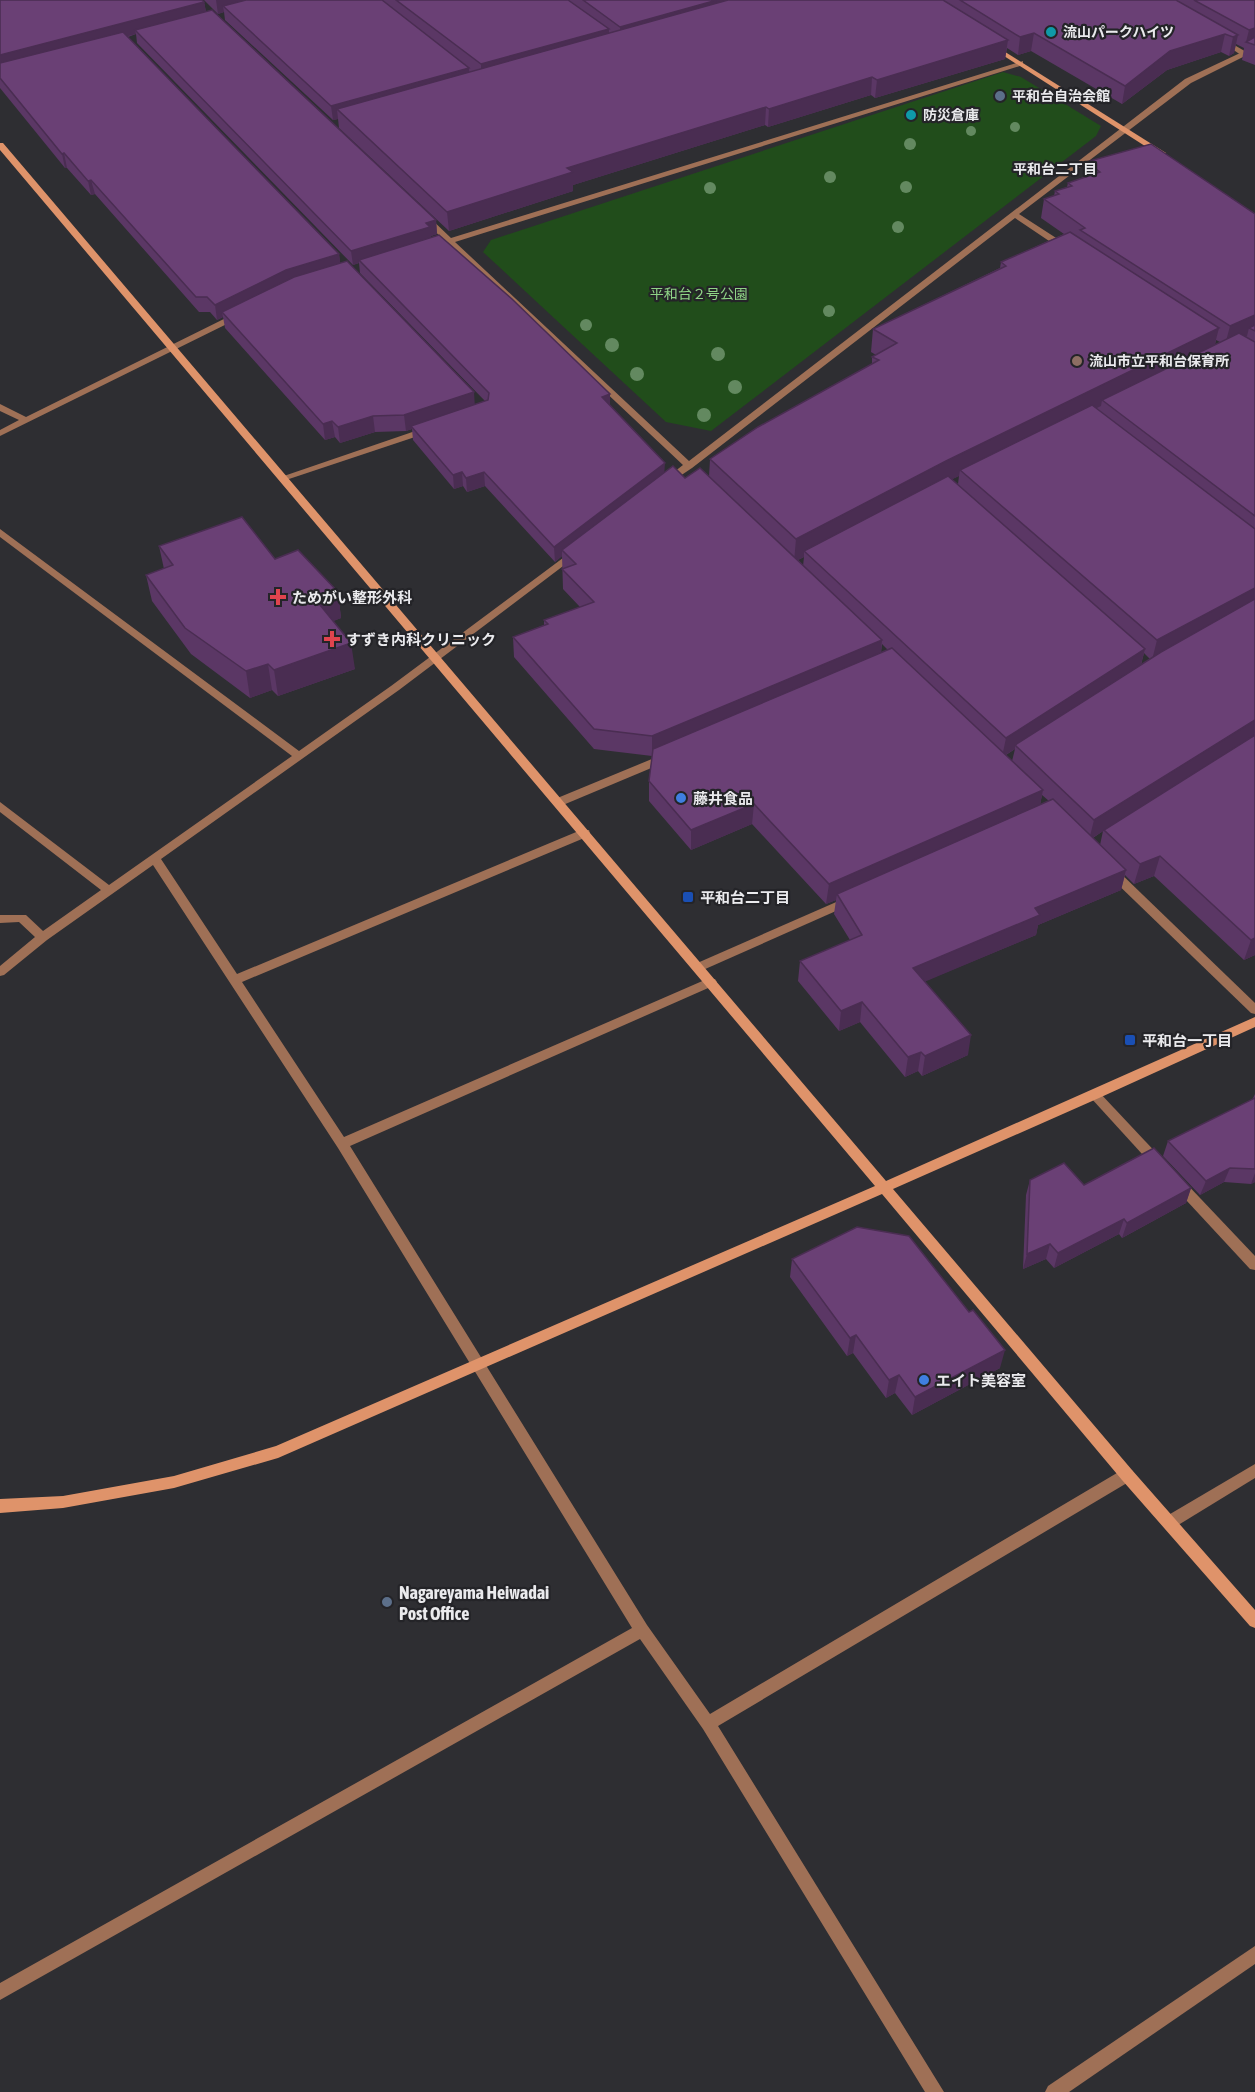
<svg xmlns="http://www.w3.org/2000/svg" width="1255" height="2092" font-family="'Asap Condensed','Noto Sans JP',sans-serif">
<rect width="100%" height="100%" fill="#2e2e32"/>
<path fill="#214d1b" d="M 1003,72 L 1021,77 L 1101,126 L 1096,136 L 711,431 L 666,422 L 483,252 L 491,240 Z"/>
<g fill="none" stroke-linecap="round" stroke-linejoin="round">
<path fill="#9f7056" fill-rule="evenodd" d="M 1220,39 L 1224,39 L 1248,53 L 1241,55 L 1220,41 Z"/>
<g fill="#9f7056" fill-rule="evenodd">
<path d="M 1255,46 L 1255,51 L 1191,83 L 1019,214 L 1067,245 L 1067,249 L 1061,249 L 1015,218 L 692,468 L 668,484 L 663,481 L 665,479 L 683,465 L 448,244 L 429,248 L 429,244 L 444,240 L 421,218 L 428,216 L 451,238 L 1023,61 L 1023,65 L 455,242 L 689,461 L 1185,79 Z"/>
<path d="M 238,312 L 241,313 L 241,317 L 0,436 L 0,430 L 19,420 L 0,411 L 0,404 L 26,417 Z"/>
<path d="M 427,427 L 431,430 L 430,432 L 283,481 L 278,478 Z"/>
<path d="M 0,529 L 299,751 L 391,686 L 571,552 L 574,551 L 579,554 L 399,690 L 161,859 L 237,974 L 581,830 L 589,830 L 590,833 L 589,836 L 242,982 L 344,1137 L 707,979 L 715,979 L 717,982 L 715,985 L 350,1146 L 647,1625 L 710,1714 L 1122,1470 L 1127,1469 L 1132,1470 L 1134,1475 L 1132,1480 L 718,1726 L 944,2092 L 925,2092 L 703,1729 L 640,1639 L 0,2000 L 0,1983 L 632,1628 L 338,1148 L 153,865 L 47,940 L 4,975 L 0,976 L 0,966 L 35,937 L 19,922 L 0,923 L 0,915 L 26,915 L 43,931 L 101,890 L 0,812 L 0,802 L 109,885 L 292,756 L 0,537 Z"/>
<path d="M 664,754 L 668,755 L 669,758 L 668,761 L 563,805 L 559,806 L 554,802 L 555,799 Z"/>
<path d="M 1111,867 L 1115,868 L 1255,1003 L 1255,1014 L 1251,1013 L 1107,874 L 1105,871 L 1107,868 Z"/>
<path d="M 850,896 L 856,900 L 854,903 L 703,970 L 695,970 L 693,967 L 695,964 Z"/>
<path d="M 1095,1090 L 1099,1092 L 1161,1158 L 1163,1162 L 1161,1166 L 1153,1166 L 1091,1098 L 1089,1095 L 1091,1092 Z"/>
<path d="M 1178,1178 L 1182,1179 L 1255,1256 L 1255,1270 L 1250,1269 L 1174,1187 L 1172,1183 L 1174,1179 Z"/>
<path d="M 1255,1464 L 1255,1478 L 1175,1527 L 1170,1529 L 1165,1527 L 1163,1522 L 1165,1517 Z"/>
<path d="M 1255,1946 L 1255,1964 L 1069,2092 L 1045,2092 L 1048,2086 Z"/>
</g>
<g fill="#df936a" fill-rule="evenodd">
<path d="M 992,44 L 994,45 L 1166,153 L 1159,155 L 990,47 L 990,45 Z"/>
<path d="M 0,143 L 3,143 L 886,1181 L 1255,1017 L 1255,1027 L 1099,1098 L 893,1189 L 1132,1470 L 1255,1610 L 1255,1628 L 1250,1626 L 1122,1480 L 882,1194 L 278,1458 L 174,1488 L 63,1508 L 0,1513 L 0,1499 L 63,1496 L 174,1476 L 276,1446 L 875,1186 L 0,150 Z"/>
</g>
</g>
<g fill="#638960">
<circle cx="1015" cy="127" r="5"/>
<circle cx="971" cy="131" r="5"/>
<circle cx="910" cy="144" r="6"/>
<circle cx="830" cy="177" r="6"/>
<circle cx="906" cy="187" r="6"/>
<circle cx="710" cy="188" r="6"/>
<circle cx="898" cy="227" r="6"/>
<circle cx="829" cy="311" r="6"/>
<circle cx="586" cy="325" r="6"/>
<circle cx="612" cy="345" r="7"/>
<circle cx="718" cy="354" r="7"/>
<circle cx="637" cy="374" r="7"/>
<circle cx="735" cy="387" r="7"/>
<circle cx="704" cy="415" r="7"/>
</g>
<g fill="#5b3765" fill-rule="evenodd">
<path d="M 0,0 L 204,2 L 206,12 L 436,220 L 437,234 L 431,236 L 431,237 L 610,394 L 610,406 L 664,472 L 685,478 L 709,477 L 710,459 L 872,364 L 872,357 L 876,355 L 871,352 L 873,329 L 1000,268 L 1001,262 L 1064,234 L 1041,218 L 1044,199 L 1054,196 L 1055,191 L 1067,187 L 1068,183 L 1084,177 L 1086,162 L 1255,214 L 1255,955 L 1244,960 L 1154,876 L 1134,884 L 1125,875 L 1121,890 L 1038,925 L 1036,935 L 925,981 L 968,1055 L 922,1076 L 918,1071 L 905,1077 L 860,1022 L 839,1031 L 798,981 L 800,961 L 850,940 L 834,914 L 836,900 L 826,904 L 752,824 L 691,850 L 649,801 L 649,781 L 652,756 L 594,749 L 514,657 L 513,637 L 544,625 L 544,620 L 580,607 L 563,589 L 562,556 L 555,562 L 485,486 L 467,492 L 463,486 L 454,489 L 413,440 L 412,429 L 406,431 L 375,432 L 340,443 L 335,437 L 325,440 L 225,328 L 223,317 L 217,320 L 210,312 L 199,312 L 95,194 L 91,195 L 67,168 L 65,168 L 0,88 ZM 136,34 L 137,43 L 353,265 L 359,263 L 360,273 L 485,401 L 475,405 L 340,263 L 339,254 L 128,37 ZM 1216,340 L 1220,342 L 1215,345 ZM 959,476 L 958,484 L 952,479 ZM 804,557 L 803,566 L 798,560 ZM 882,644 L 888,650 L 881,653 ZM 1144,653 L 1150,659 L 1141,665 ZM 1015,749 L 1012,761 L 1006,755 ZM 1042,795 L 1049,801 L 1040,805 ZM 1103,831 L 1100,845 L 1093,838 Z"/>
<path d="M 204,0 L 1255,0 L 1255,65 L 1242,60 L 1244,48 L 1236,44 L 1234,53 L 1229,56 L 1221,52 L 1167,70 L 1122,104 L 1031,51 L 1018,55 L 1007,48 L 1005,59 L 875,98 L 871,95 L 768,127 L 765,125 L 573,185 L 573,191 L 449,231 L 339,128 L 338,119 L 333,120 L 225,20 L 224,12 L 218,14 Z"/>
<path d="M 159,546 L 275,559 L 338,592 L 341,618 L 333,621 L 355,669 L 278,696 L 272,690 L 250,698 L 191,654 L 152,601 L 146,575 L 164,569 Z"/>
<path d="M 1255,1094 L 1255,1182 L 1251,1184 L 1224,1182 L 1200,1195 L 1163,1156 L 1168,1141 L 1252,1100 Z"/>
<path d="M 1030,1180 L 1084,1185 L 1191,1188 L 1186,1203 L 1122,1238 L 1119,1234 L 1054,1268 L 1046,1259 L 1023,1269 L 1026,1195 Z"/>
<path d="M 792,1259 L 1000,1368 L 912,1415 L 895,1393 L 886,1398 L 853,1353 L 847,1356 L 790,1277 Z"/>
</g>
<g fill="#4a2d52">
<path d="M 216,0 L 269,0 L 223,6 L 224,12 L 218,14 Z"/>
<path d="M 717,0 L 766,0 L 620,41 L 620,27 Z"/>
<path d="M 204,2 L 207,16 L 135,30 L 136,34 L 0,70 L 0,55 Z"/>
<path d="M 1255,28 L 1255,45 L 1246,42 L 1249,30 Z"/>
<path d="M 609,29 L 609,43 L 481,79 L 481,64 Z"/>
<path d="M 1034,33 L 1031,51 L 1018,55 L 1020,37 Z"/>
<path d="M 1225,34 L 1221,52 L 1167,70 L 1122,104 L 1125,86 L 1170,51 Z"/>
<path d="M 1238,35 L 1234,53 L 1229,56 L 1233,37 Z"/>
<path d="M 1008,40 L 1005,59 L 875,98 L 877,80 Z"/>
<path d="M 469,68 L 470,82 L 337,109 L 338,119 L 333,120 L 331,106 Z"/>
<path d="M 872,77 L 871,95 L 768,127 L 769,109 Z"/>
<path d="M 766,107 L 765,125 L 573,185 L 573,191 L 449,231 L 447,212 L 567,168 Z"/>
<path d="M 64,153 L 67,168 L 65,168 L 62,154 Z"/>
<path d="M 91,180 L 95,194 L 91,195 L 88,181 Z"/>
<path d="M 436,220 L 437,234 L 431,236 L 431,241 L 359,260 L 359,263 L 353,265 L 351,251 Z"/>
<path d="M 339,254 L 341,269 L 222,312 L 223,317 L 217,320 L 215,305 L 286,270 Z"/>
<path d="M 1255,315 L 1255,331 L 1249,328 L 1247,336 L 1225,345 L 1230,326 Z"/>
<path d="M 1219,328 L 1213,351 L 1102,400 L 1101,406 L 964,473 L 960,470 L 959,476 L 804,551 L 804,557 L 794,562 L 796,539 L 946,461 Z"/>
<path d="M 474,392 L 475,408 L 411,426 L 412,429 L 406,431 L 404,415 Z"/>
<path d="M 610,394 L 610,408 L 602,397 Z"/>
<path d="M 373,416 L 375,432 L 340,443 L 338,427 Z"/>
<path d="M 332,421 L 335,437 L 325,440 L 323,424 Z"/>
<path d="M 665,463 L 664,477 L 562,550 L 562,556 L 555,562 L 554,547 Z"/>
<path d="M 462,472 L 463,486 L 454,489 L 453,475 Z"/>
<path d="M 484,472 L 485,486 L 467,492 L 466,478 Z"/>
<path d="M 1255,588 L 1255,605 L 1152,660 L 1157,640 Z"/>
<path d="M 338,592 L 341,618 L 319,627 L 316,600 Z"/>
<path d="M 882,640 L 880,660 L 652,756 L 652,736 Z"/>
<path d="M 351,643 L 355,669 L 278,696 L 274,670 Z"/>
<path d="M 1145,649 L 1140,668 L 1015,745 L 1015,749 L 1002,757 L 1006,738 Z"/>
<path d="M 268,664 L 272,690 L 250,698 L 246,671 Z"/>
<path d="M 1255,720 L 1255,733 L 1254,737 L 1089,840 L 1094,820 Z"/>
<path d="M 1043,790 L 1039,810 L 837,894 L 836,900 L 826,904 L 829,884 Z"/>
<path d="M 754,804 L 752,824 L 691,850 L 691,830 Z"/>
<path d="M 1160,856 L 1154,876 L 1134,884 L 1140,864 Z"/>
<path d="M 1126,870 L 1121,890 L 1038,925 L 1036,935 L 910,988 L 913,968 L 1035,908 Z"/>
<path d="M 1255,938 L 1255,955 L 1244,960 L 1251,940 Z"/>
<path d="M 862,1002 L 860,1022 L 839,1031 L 841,1011 Z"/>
<path d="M 971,1035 L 968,1055 L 922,1076 L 925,1056 Z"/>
<path d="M 921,1052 L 918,1071 L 905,1077 L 908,1057 Z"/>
<path d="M 1230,1168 L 1224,1182 L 1200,1195 L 1206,1181 Z"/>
<path d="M 1255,1173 L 1255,1182 L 1251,1184 Z"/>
<path d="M 1191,1188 L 1186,1203 L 1122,1238 L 1127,1223 Z"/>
<path d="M 1124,1219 L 1119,1234 L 1054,1268 L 1058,1253 Z"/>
<path d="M 1050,1244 L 1046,1259 L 1023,1269 L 1027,1254 Z"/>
<path d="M 856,1335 L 853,1353 L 847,1356 L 850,1338 Z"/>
<path d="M 1005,1350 L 1000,1368 L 912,1415 L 915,1397 Z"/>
<path d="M 899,1375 L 895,1393 L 886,1398 L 889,1380 Z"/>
</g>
<g fill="#6a4075" stroke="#4a2d52" stroke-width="1.5">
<path d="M 0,0 L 202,0 L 204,2 L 0,55 Z"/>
<path d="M 246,0 L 382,0 L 469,68 L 331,106 L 223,6 Z"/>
<path d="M 396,0 L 568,0 L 609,29 L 481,64 Z"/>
<path d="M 583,0 L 717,0 L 620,27 Z"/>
<path d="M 728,0 L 943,0 L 1008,40 L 877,80 L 872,77 L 769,109 L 766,107 L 567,168 L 573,172 L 447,212 L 337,109 Z"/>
<path d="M 960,0 L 1176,0 L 1238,35 L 1233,37 L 1225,34 L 1170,51 L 1125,86 L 1034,33 L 1020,37 Z"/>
<path d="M 1194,0 L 1255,0 L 1255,28 L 1249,30 Z"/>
<path d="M 212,10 L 436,220 L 426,223 L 430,227 L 351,251 L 135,30 Z"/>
<path d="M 123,32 L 339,254 L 286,270 L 215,305 L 207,297 L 196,297 L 91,180 L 88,181 L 64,153 L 62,154 L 0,78 L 0,63 Z"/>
<path d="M 1255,37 L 1255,45 L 1246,42 Z"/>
<path d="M 1151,144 L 1255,214 L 1255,315 L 1230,326 L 1080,230 L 1085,228 L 1044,199 L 1059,194 L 1055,191 L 1072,186 L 1068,183 L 1100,172 L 1086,162 Z"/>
<path d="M 1070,232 L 1219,328 L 946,461 L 796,539 L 710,459 L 758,427 L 879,360 L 872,357 L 897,343 L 873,329 L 1006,266 L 1001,262 Z"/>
<path d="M 439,235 L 512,299 L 610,394 L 602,397 L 665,463 L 554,547 L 484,472 L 466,478 L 462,472 L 453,475 L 411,426 L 488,400 L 489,393 L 359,260 Z"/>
<path d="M 347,261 L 474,392 L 404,415 L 373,416 L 338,427 L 332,421 L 323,424 L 222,312 L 294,277 Z"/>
<path d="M 1255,325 L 1255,331 L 1249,328 Z"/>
<path d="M 1239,333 L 1255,342 L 1255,516 L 1102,400 Z"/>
<path d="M 1092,405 L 1255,529 L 1255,588 L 1157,640 L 960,470 Z"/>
<path d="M 673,466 L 685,478 L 700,468 L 882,640 L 652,736 L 594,729 L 513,637 L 548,624 L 544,620 L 594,602 L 562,569 L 576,564 L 562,550 Z"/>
<path d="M 948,476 L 1145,649 L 1006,738 L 804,551 Z"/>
<path d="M 242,517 L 275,559 L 298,550 L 338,592 L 316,600 L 351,643 L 274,670 L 268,664 L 246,671 L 185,628 L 146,575 L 173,565 L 159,546 Z"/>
<path d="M 1255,599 L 1255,720 L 1094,820 L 1015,745 L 1161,652 Z"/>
<path d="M 892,648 L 1043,790 L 829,884 L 754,804 L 691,830 L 649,781 L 653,749 Z"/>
<path d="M 1255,735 L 1255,938 L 1251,940 L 1160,856 L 1140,864 L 1104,830 Z"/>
<path d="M 1053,799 L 1126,870 L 1035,908 L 1040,915 L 913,968 L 971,1035 L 925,1056 L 921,1052 L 908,1057 L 862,1002 L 841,1011 L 800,961 L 862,935 L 837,894 Z"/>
<path d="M 1255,1098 L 1255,1169 L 1230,1168 L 1206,1181 L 1168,1141 Z"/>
<path d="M 1154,1148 L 1191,1188 L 1127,1223 L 1124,1219 L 1058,1253 L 1050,1244 L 1027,1254 L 1030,1180 L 1064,1163 L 1084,1185 Z"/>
<path d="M 857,1227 L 909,1236 L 969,1312 L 973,1310 L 1005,1350 L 915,1397 L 899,1375 L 889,1380 L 856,1335 L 850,1338 L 792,1259 Z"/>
</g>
<g fill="#0f9aa8" stroke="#242428" stroke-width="2">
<circle cx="1051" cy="32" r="6"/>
<circle cx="911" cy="115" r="6"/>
</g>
<g fill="#5c6f8a" stroke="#242428" stroke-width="2">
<circle cx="1000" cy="96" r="6"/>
<circle cx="387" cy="1602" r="6"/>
</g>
<circle fill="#8d6e63" stroke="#242428" stroke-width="2" cx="1077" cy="361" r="6"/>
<g fill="#e0444e" stroke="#242428" stroke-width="2">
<path d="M275 588h6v6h6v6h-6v6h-6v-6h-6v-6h6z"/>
<path d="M329 630h6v6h6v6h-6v6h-6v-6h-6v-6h6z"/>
</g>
<g fill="#3f7fe0" stroke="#242428" stroke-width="2">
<circle cx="681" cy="798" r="6"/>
<circle cx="924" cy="1380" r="6"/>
</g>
<g fill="#1a4fb4" stroke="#242428" stroke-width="2">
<rect x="682" y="891" width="12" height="12" rx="3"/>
<rect x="1124" y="1034" width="12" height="12" rx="3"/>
</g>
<g text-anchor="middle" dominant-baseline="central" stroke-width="4.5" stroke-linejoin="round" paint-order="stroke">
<g font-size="14" font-weight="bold" fill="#eaeaed" stroke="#242428" text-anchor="start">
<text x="1063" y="32">流山パークハイツ</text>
<text x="1012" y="96">平和台自治会館</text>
<text x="923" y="115">防災倉庫</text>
<text x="1089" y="361">流山市立平和台保育所</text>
</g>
<g font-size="14" font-weight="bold" fill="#eaeaed" stroke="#242428">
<text x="1055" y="169">平和台二丁目</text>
</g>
<g font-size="14" fill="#8fd486" stroke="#242428">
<text x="699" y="294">平和台２号公園</text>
</g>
<g font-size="15" font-weight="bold" fill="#eaeaed" stroke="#242428" text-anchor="start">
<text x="292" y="597">ためがい整形外科</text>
<text x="346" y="639">すずき内科クリニック</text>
<text x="693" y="798">藤井食品</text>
<text x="700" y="897">平和台二丁目</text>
<text x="1142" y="1040">平和台一丁目</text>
<text x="936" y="1380">エイト美容室</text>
</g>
<g font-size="18" font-weight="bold" fill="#eaeaed" stroke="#242428" text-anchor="start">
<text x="399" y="1592">Nagareyama Heiwadai<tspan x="399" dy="21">Post Office</tspan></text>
</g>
</g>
</svg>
